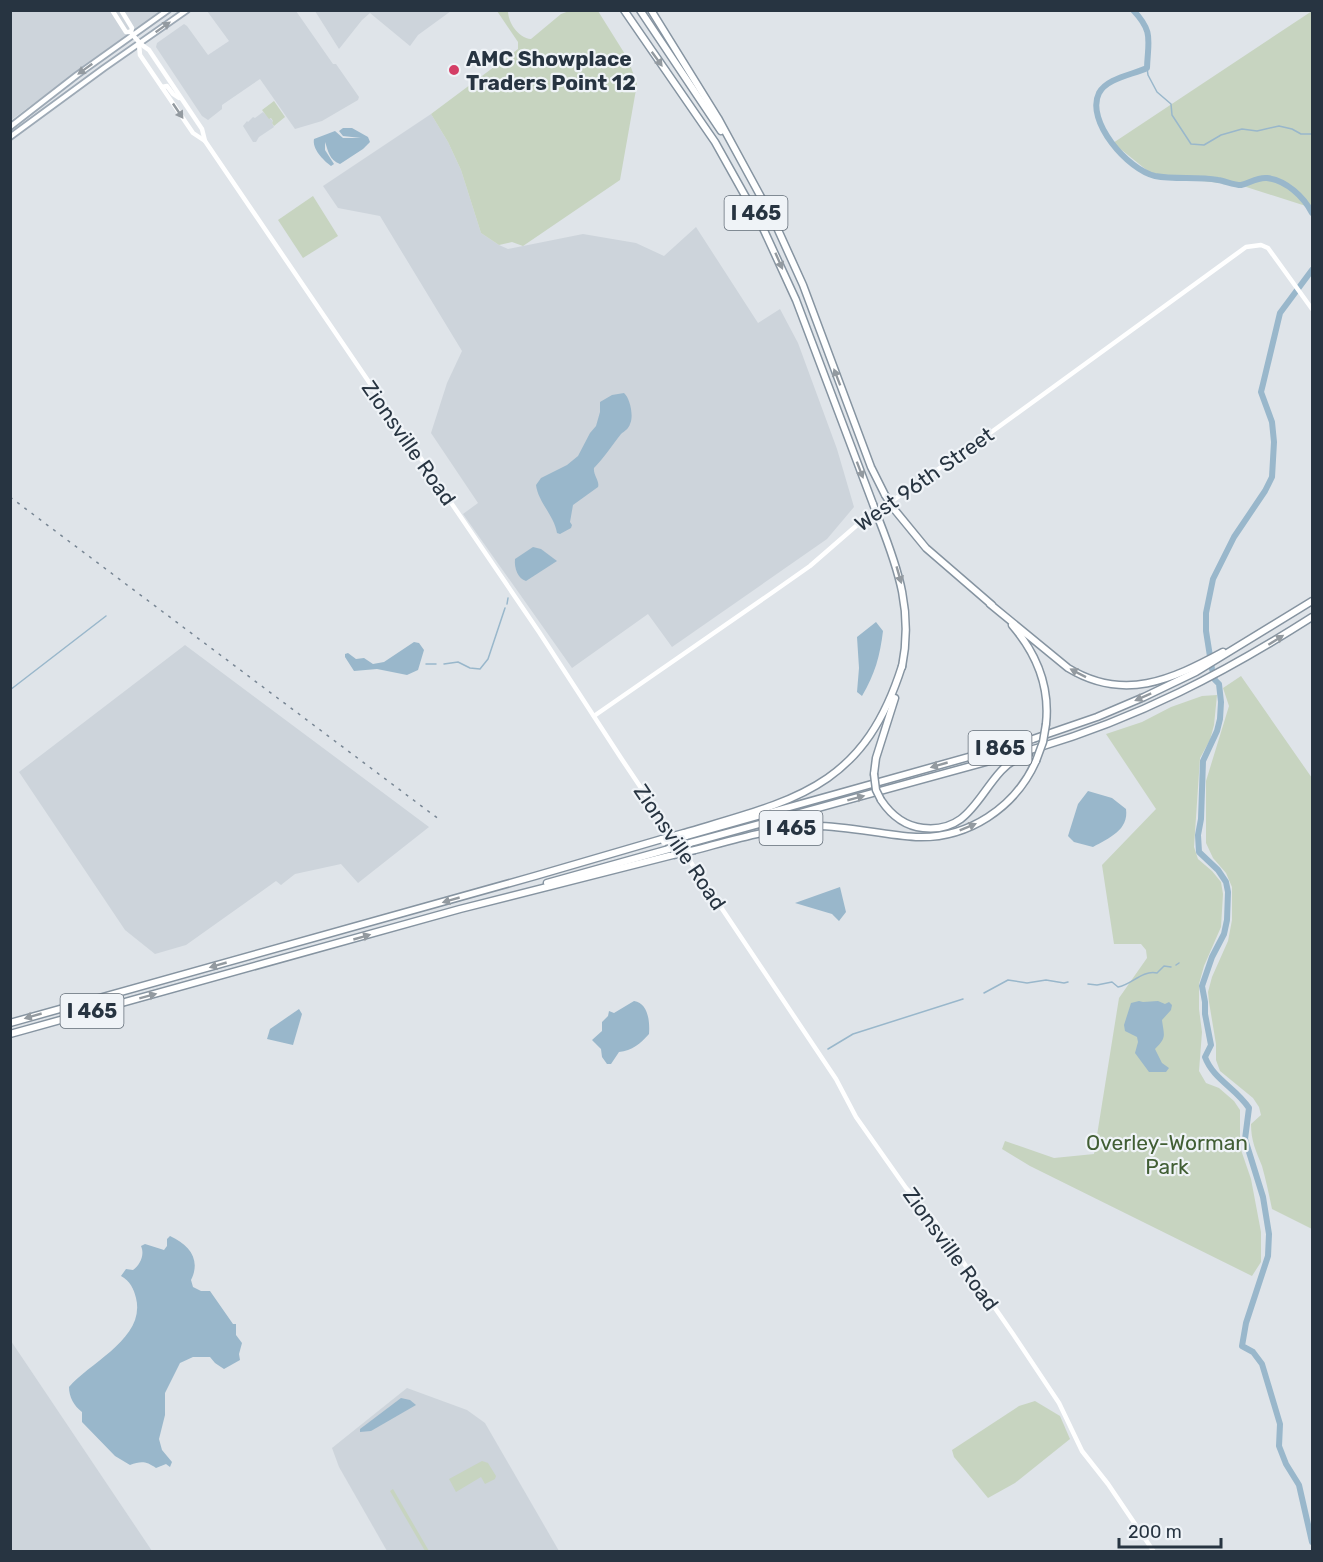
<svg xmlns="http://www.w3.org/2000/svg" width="1323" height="1562" font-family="Rubik,sans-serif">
<rect width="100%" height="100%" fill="#dfe4e9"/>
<g fill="#cdd4db">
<path d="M 11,11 L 161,11 L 11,120 Z"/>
<path d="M 207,11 L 296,11 L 333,64 L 336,64 L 359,97 L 358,100 L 322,121 L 295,129 L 260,79 L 222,105 L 222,109 L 208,120 L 202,116 L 156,47 L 157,43 L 184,24 L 187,26 L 208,55 L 229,41 Z"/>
<path d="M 315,11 L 451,11 L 418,35 L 410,46 L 370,13 L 362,20 L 339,49 Z"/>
<path d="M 263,112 L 273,121 L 272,123 L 274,127 L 259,137 L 256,142 L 253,142 L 243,126 L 247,121 L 248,122 L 253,117 L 255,118 Z"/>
<path d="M 431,114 L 448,142 L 461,170 L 481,233 L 499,245 L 508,249 L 583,234 L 636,243 L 664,256 L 696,227 L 758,323 L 780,309 L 798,343 L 837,449 L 854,507 L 827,539 L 672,647 L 648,614 L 572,668 L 463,514 L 478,503 L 431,433 L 447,383 L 462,351 L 380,216 L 338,208 L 323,186 Z"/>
<path d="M 185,645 L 429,827 L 358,883 L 341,864 L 295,874 L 281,885 L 276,881 L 186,945 L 155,954 L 125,930 L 19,772 Z"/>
<path d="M 11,1341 L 152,1551 L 11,1551 Z"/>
<path d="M 407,1388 L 467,1410 L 485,1423 L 559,1551 L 387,1551 L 339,1467 L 332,1448 Z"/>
</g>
<g fill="#c7d4c0">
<path d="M 497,11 L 508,11 C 508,22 518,38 531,39 L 561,14 L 569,11 L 598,11 L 628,59 L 637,84 L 620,180 L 523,246 L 512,242 L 499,245 L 481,233 L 461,170 L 448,142 L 431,114 L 518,49 L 518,42 Z"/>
<path d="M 1312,11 L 1312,204 L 1309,207 L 1240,185 L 1154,176 L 1113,143 Z"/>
<path d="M 274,101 L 285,117 L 274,126 L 272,123 L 273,121 L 271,118 L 269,119 L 262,110 Z"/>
<path d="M 313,196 L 338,236 L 303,258 L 278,220 Z"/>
<path d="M 1241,676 L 1312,778 L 1312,1229 L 1272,1209 C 1269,1195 1266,1180 1262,1166 C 1256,1151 1251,1141 1251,1124 L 1261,1115 L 1259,1107 L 1253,1098 L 1220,1071 L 1216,1060 L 1216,1044 L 1209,1002 L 1208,992 L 1212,977 L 1228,941 L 1232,920 L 1232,887 L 1226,873 L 1213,858 L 1206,843 L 1206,781 L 1229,706 L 1223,688 Z"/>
<path d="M 1217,695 L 1214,725 L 1210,740 L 1200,758 L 1194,847 L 1198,859 L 1212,871 L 1221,882 L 1223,894 L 1221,927 L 1204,966 L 1199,984 L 1199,1009 L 1202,1032 L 1199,1071 L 1206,1083 L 1219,1088 L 1234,1101 L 1240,1110 L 1240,1147 L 1251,1179 L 1261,1232 L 1261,1262 L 1252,1276 L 1030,1166 L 1002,1149 L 1005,1141 L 1054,1158 L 1094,1154 L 1119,998 L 1147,958 L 1146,950 L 1141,944 L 1114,944 L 1102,865 L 1156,809 L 1106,734 L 1142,722 L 1171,707 L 1202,696 Z"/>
<path d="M 1035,1401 L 1060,1416 L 1070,1439 L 1015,1483 L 988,1498 L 954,1457 L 952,1450 L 1019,1406 Z"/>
<path d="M 482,1461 L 488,1463 L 496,1476 L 495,1479 L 485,1484 L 481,1477 L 456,1492 L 449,1479 Z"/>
<path d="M 393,1489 L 429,1551 L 425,1551 L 390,1491 Z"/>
</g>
<g fill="#99b7cb">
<path d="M 343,128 L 352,128 L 368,137 L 370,142 L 363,149 L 340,164 C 329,160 328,150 325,142 L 325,150 L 334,164 L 331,166 C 323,160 312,149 314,139 L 335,131 L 343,138 L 361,138 L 343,136 L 339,131 Z"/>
<path d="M 624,393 C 630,398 634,416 630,424 C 629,428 625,431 621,434 C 612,445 605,457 594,468 C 593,475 600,481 598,487 L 573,505 L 570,522 L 572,525 L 571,528 L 560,534 L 557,533 C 554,515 538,502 536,485 L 541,478 L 567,465 L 578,456 L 590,433 L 596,426 L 600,412 L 600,402 L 612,395 Z"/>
<path d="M 533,547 L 541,549 L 557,561 L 526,581 C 518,579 514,568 515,559 Z"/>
<path d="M 876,622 L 883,631 C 880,656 875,674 862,696 L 857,692 L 859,668 L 857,637 Z"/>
<path d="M 414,642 L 419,643 L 424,650 L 418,670 L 407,675 L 377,669 L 354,671 L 345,657 L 345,654 L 348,653 L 356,659 L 364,658 L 373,664 L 384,662 Z"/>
<path d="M 1088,791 L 1112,798 L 1126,809 C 1129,830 1109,838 1093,847 L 1074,842 L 1068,836 L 1078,804 Z"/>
<path d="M 840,887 L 846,912 L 839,921 L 832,914 L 795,903 Z"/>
<path d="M 634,1001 C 648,1003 650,1021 649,1034 C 641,1043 632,1051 619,1052 L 611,1064 L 607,1064 L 602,1057 L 601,1049 L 592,1040 L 602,1031 L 602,1022 L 608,1016 L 609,1011 L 614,1013 Z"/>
<path d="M 1139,1001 L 1143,1002 L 1158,1001 L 1165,1004 L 1169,1002 L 1172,1005 L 1171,1010 L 1162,1020 C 1164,1036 1167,1037 1155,1049 L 1162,1063 L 1169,1068 L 1166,1072 L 1149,1072 L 1135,1053 L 1138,1042 L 1137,1037 L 1125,1031 L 1124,1025 L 1131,1003 Z"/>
<path d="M 299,1009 L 302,1014 L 293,1045 L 267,1039 L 270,1029 Z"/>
<path d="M 170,1236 C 190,1245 201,1260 191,1280 L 193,1287 L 201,1291 L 210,1291 L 233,1324 L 236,1324 L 236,1335 L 242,1343 L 239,1354 L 240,1360 L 224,1369 L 215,1363 L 210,1357 L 193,1357 L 180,1363 L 165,1393 L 165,1415 L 159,1439 L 162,1450 L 172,1462 L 170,1467 L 166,1464 L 156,1468 C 146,1461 141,1461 130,1465 L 115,1456 L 82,1422 L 82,1412 C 74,1406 69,1397 69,1387 C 90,1362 146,1338 136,1298 C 134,1289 130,1281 121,1276 L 126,1269 L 133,1270 C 140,1265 145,1255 141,1246 L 145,1244 L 164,1250 L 167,1246 L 167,1239 Z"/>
<path d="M 401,1398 L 410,1400 L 416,1405 L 371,1431 L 360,1432 L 360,1429 Z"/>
</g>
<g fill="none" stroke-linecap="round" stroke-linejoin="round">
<g stroke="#99b7cb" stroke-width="1.5">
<path d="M 1147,68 L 1148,75 L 1157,92 L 1171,104 L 1172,115 L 1191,144 L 1204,145 L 1221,135 L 1242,129 L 1257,131 L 1279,126 L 1292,129 L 1301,134 L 1312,134"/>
<path d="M 507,604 L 508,598"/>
<path d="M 426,664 L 436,664"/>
<path d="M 444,664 L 458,662 L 470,668 L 480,669 L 488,659 L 505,608"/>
<path d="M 10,690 L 106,616"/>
<path d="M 1176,965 L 1179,963"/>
<path d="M 1088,984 L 1097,985 L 1112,982 L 1118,987 C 1132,985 1141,970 1157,973 L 1164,966 L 1171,967"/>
<path d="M 984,993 L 1008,980 L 1027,983 L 1046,980 L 1064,983 L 1068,982"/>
<path d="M 828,1049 L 853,1034 L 963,999"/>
</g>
<g stroke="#99b7cb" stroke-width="6">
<path d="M 1133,10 C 1154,32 1148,40 1147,68 C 1132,75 1107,78 1099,93 C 1085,121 1128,170 1155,176 C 1176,180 1197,176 1218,180 C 1225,181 1234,185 1241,185 C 1250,183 1257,177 1267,178 C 1286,180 1304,197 1312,213"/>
<path d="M 1312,270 L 1280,313 L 1263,384 L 1261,392 L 1272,422 L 1274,442 L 1272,477 L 1265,491 L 1234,537 L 1213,579 L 1206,613 L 1206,631 L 1212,669 L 1215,680 L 1219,684 L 1221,702 L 1220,719 L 1217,731 L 1203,761 L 1201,819 L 1198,835 L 1199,852 L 1218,870 L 1226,882 L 1228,892 L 1227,920 L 1224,934 L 1212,957 L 1202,986 L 1205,1002 L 1205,1014 L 1211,1045 L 1205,1057 C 1213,1079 1236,1088 1249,1108 L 1245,1139 L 1263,1197 L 1269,1234 L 1268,1256 L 1246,1323 L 1242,1346 L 1253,1352 L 1262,1364 L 1280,1424 L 1279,1446 L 1286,1464 L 1299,1485 L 1312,1542"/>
</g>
<g stroke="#9eaab6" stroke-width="8">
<g id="primary">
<path d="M 10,127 L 77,75 L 168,10"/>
<path d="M 10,137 L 104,68 L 187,10"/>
</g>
</g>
<g stroke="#8694a1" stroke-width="9">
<g id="highway">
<path d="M 624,10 L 715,142 L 762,226 L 796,300 L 873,504"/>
<path d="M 640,10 L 721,131"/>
<path d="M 651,10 L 718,118 L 774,221 L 803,285 L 871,467 L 885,495"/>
<path d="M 894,509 L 926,548 L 992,605"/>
<path d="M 879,520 C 899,571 913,612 902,667"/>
<path d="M 990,604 L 1068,668 C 1124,702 1171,680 1223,652"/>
<path d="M 1012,625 C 1036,653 1050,687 1046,724"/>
<path d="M 874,774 L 876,758 L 895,698"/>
<path d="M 881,800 C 891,815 904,826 923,828 C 967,833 977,797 1001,771 C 1009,762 1018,757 1029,754"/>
<path d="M 684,833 C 794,800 863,789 902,666"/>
<path d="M 686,836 L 1033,739 L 1097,717 L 1144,697 L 1196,672 L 1312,601"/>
<path d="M 690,843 L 1037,748 C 1138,718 1224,673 1312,617"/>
<path d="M 695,850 C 733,840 772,828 811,826 C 846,825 881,835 916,837 C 968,839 1015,808 1036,761"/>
<path d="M 547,883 L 669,849"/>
<path d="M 10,1023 L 535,876 L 662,839"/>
<path d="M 10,1034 L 460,909 L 673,855"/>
</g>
</g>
<g stroke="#fff" stroke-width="4.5">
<path d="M 112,10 L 126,32 L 131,32"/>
<path d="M 121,10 L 132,28 L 131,32 C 136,40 141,45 149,50 L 202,129 L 205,141"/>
<path d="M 139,44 L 140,55 L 193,133 L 205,141 L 539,632 L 621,758 L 836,1079 L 856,1117 L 906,1188 L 932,1217 L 1013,1334 L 1059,1403 L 1082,1451 L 1108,1484 L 1154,1552"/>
<path d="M 162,87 L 167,86 L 173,94 L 179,98"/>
<path d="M 594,716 L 773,592 L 810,566 L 856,526 L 986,436 L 1246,247 L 1261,245 L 1268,248 L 1312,309"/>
</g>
<use href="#primary" stroke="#fff" stroke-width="4.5"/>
<use href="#highway" stroke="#fff" stroke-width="6"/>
<path stroke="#788694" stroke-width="1.5" stroke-dasharray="3 6" stroke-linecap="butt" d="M 10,497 L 440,820"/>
<g stroke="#8694a1" stroke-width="9" stroke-linecap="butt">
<g id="highway-bridge">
<path d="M 885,495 L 894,509"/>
<path d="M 873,504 L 879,520"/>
<path d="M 1036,761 L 1043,742 L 1046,724"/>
<path d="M 874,774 L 876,790 L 881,800"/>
<path d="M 662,839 L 684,833"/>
<path d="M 664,842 L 686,836"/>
<path d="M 669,849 L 690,843"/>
<path d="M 673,855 L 695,850"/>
</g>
</g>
<use href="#highway-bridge" stroke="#fff" stroke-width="6"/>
</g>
<defs><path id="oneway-solid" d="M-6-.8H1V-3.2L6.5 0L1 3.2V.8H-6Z" transform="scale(1.5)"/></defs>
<g fill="#939aa0">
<use href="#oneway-solid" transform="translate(163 27) rotate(-35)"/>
<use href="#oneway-solid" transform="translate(657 59) rotate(54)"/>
<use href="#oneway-solid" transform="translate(85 69) rotate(144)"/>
<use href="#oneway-solid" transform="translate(178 111) rotate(56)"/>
<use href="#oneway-solid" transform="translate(779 261) rotate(66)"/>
<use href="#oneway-solid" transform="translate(837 377) rotate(-111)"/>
<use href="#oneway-solid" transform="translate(860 470) rotate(69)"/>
<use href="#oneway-solid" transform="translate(899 575) rotate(74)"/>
<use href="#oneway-solid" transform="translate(1276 640) rotate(-32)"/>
<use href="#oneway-solid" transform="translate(1078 673) rotate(-153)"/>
<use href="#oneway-solid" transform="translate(1143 697) rotate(156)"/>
<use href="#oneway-solid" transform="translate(939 765) rotate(164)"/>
<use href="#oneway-solid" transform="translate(856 798) rotate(-15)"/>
<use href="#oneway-solid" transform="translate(968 827) rotate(-22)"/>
<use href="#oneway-solid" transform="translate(451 900) rotate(164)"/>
<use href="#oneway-solid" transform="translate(362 937) rotate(-16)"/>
<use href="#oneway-solid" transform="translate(218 965) rotate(164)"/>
<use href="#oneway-solid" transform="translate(148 996) rotate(-15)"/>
<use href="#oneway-solid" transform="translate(33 1016) rotate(164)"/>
</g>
<circle fill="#d43e66" stroke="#eff3f7" stroke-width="2" cx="454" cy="70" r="6"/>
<g text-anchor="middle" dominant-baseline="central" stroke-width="4.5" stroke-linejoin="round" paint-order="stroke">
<g fill="#eff3f7" stroke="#636d78" stroke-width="1.5">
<rect x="724.5" y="196" width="63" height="34" rx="4.5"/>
<rect x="968.5" y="731" width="63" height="34" rx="4.5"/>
<rect x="759.5" y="811" width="63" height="34" rx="4.5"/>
<rect x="60.5" y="994" width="63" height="34" rx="4.5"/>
</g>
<g font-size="20" font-weight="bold" fill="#273441">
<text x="756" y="213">I 465</text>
<text x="1000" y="748">I 865</text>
<text x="791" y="828">I 465</text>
<text x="92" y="1011">I 465</text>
</g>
<g font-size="21" font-weight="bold" fill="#273441" stroke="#eff3f7" text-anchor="start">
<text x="466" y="58">AMC Showplace<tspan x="466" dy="24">Traders Point 12</tspan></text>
</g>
<g font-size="21" fill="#273441" stroke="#eff3f7">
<text transform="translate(409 443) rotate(55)">Zionsville Road</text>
<text transform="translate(924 479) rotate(-35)">West 96th Street</text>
<text transform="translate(680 847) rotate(56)">Zionsville Road</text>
<text transform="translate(951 1249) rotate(54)">Zionsville Road</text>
</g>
<g font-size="21" fill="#415e34" stroke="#eff3f7">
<text x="1167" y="1142">Overley-Worman<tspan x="1167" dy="24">Park</tspan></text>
</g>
</g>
<rect width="1323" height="1562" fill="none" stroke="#273441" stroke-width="24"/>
<path d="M1119 1538v9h102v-9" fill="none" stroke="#273441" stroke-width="3"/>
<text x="1128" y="1538" font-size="18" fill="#273441" stroke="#eff3f7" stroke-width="4.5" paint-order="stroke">200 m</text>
</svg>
